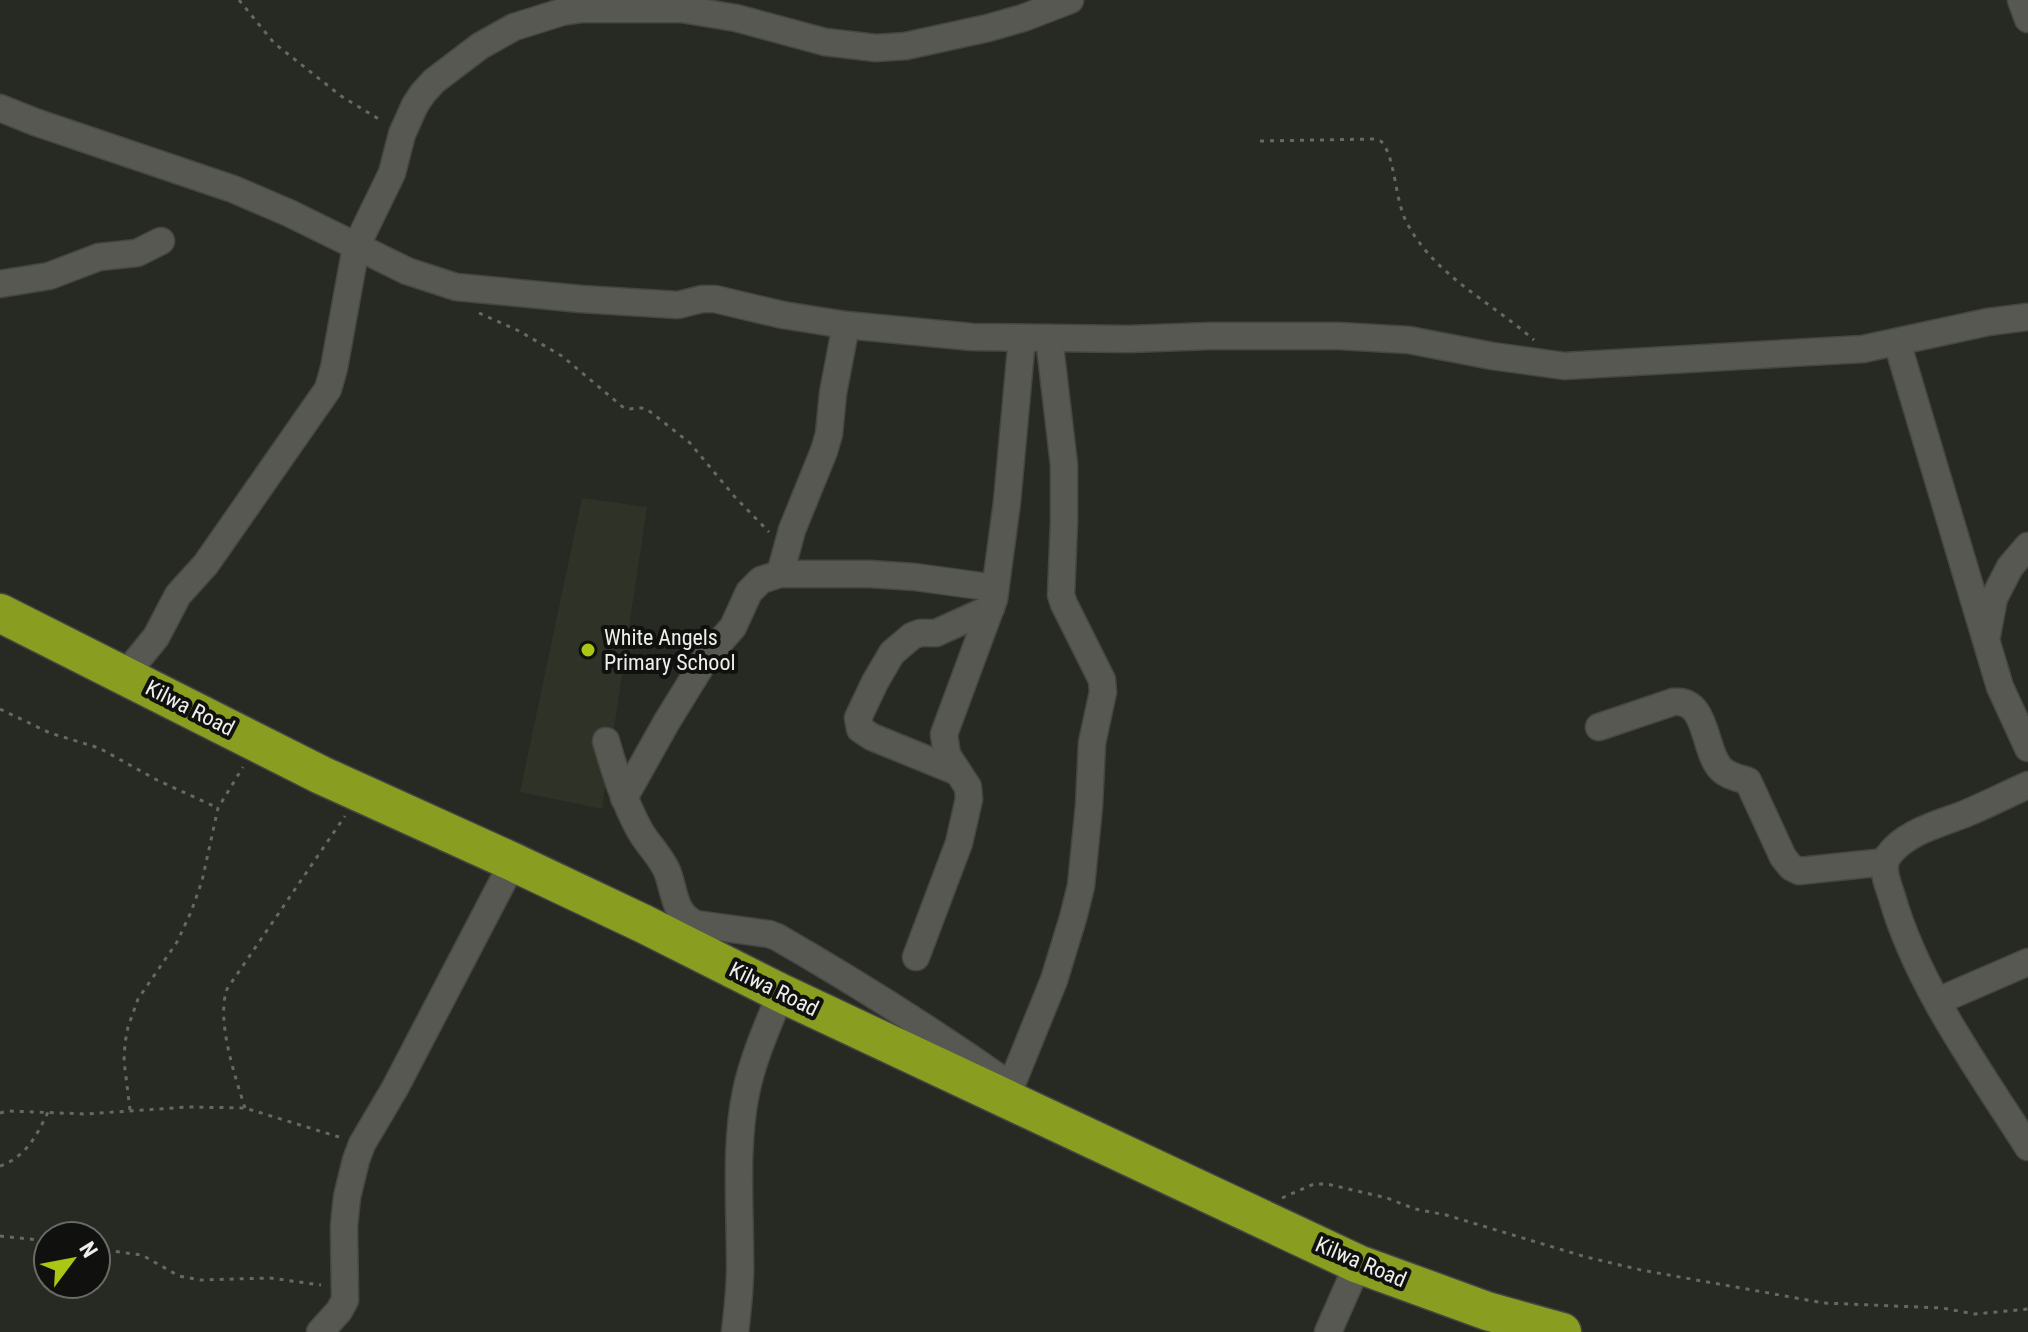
<svg xmlns="http://www.w3.org/2000/svg" width="2028" height="1332" font-family="'Roboto Condensed',sans-serif">
<rect width="100%" height="100%" fill="#272923"/>
<path fill="#2f3226" d="M 582,498 L 647,507 L 602,809 L 520,792 Z"/>
<g fill="none" stroke-linecap="round" stroke-linejoin="round">
<g stroke="#454641" stroke-width="29">
<g id="minor">
<path d="M 2021,0 L 2028,19"/>
<path d="M 0,108 L 35,122 L 233,189 L 289,213 L 407,271 L 456,287 L 581,299 L 678,305 L 702,299 L 715,299 L 783,315 L 846,325 L 972,337 L 1129,339 L 1211,336 L 1339,336 L 1409,340 L 1492,356 L 1564,366 L 1863,349 L 1988,322 L 2028,317"/>
<path d="M 0,284 L 49,276 L 99,257 L 137,253 L 161,241"/>
<path d="M 1897,342 L 2000,687 L 2028,748"/>
<path d="M 780,574 L 792,530 L 824,451 L 829,434 L 833,393 L 846,325"/>
<path d="M 1987,635 L 1994,598 L 2010,567 L 2028,546"/>
<path d="M 125,675 L 156,637 L 178,595 L 206,564 L 328,389 L 334,368 L 356,247 L 392,173 L 402,134 L 415,105 L 423,93 L 434,81 L 480,46 L 514,27 L 562,12 L 582,9 L 681,9 L 736,18 L 825,42 L 876,48 L 906,46 L 988,28 L 1023,18 L 1070,0"/>
<path d="M 1599,727 L 1673,702 C 1708,698 1703,749 1720,768 C 1727,776 1739,778 1748,781 L 1783,857 L 1791,867 L 1799,871 L 1885,862"/>
<path d="M 606,741 C 615,772 624,801 639,829 C 647,844 660,855 667,871 C 675,891 673,914 696,924 L 769,934 L 777,937 C 857,983 936,1033 1011,1086"/>
<path d="M 958,772 L 872,737 L 860,729 L 858,718 L 875,682 L 892,653 L 912,636 L 920,633 L 936,633 L 991,608"/>
<path d="M 2028,785 C 2008,794 1988,804 1967,813 C 1940,824 1906,831 1888,856 C 1880,868 1888,884 1892,897 C 1917,985 1979,1070 2028,1147"/>
<path d="M 624,798 L 666,723 L 706,658 L 733,627 L 749,592 L 761,580 L 780,574 L 870,574 L 915,577 L 995,588"/>
<path d="M 916,957 L 959,843 L 969,799 L 968,787 L 947,755 L 944,734 L 994,599 L 1007,502 L 1022,338"/>
<path d="M 1938,1001 L 2028,962"/>
<path d="M 1004,1098 L 1011,1086 L 1054,980 L 1073,918 L 1081,886 L 1089,806 L 1092,743 L 1103,692 L 1102,680 L 1064,604 L 1061,595 L 1064,522 L 1064,465 L 1049,338"/>
<path d="M 320,1332 L 339,1311 L 345,1300 L 344,1226 L 347,1197 L 356,1160 L 362,1144 L 395,1088 L 513,862"/>
<path d="M 735,1332 C 738,1307 741,1283 740,1258 C 740,1204 735,1145 746,1092 C 753,1058 768,1025 781,993"/>
<path d="M 1328,1332 L 1358,1264"/>
</g>
</g>
<g stroke="#454641" stroke-width="41">
<path id="highway" d="M 0,613 L 321,775 L 513,862 L 644,924 L 781,993 L 1358,1264 L 1487,1311 L 1562,1332"/>
</g>
<g stroke="#666862" stroke-width="3" stroke-dasharray="4 6" stroke-linecap="butt">
<path d="M 239,0 L 274,43 L 341,96 L 382,121"/>
<path d="M 1260,141 L 1374,139 C 1380,141 1381,140 1384,145 C 1396,164 1395,201 1407,223 C 1434,275 1491,302 1534,340"/>
<path d="M 479,313 L 519,331 L 562,356 L 624,408 C 632,411 640,405 648,410 L 690,443 L 734,496 L 769,532"/>
<path d="M 0,709 L 50,733 L 99,748 L 157,780 L 218,808"/>
<path d="M 245,1108 C 235,1076 216,1021 227,989 L 345,816"/>
<path d="M 130,1110 L 124,1061 L 125,1043 L 128,1027 L 138,999 L 177,942 L 191,912 L 202,881 L 218,808 L 243,767"/>
<path d="M 0,1113 L 8,1111 L 86,1114 L 188,1107 L 245,1108 L 339,1137"/>
<path d="M 0,1166 C 26,1157 37,1135 48,1112"/>
<path d="M 1282,1198 L 1314,1184 L 1327,1184 L 1387,1198 L 1415,1209 L 1446,1215 L 1586,1257 L 1641,1270 L 1824,1303 L 1942,1308 L 1975,1314 L 2028,1309"/>
<path d="M 0,1236 L 48,1241"/>
<path d="M 96,1249 L 142,1255 L 179,1276 L 200,1280 L 270,1278 L 321,1285"/>
</g>
<use href="#minor" stroke="#565851" stroke-width="26"/>
<use href="#highway" stroke="#899e20" stroke-width="38"/>
</g>
<circle fill="#abc615" stroke="#10110e" stroke-width="3" cx="588" cy="650" r="8"/>
<g text-anchor="middle" dominant-baseline="central" stroke-width="8" stroke-linejoin="round" paint-order="stroke">
<g font-size="22" fill="#edefea" stroke="#10110e" text-anchor="start">
<text x="604" y="637">White Angels<tspan x="604" dy="25">Primary School</tspan></text>
</g>
<g font-size="22" fill="#edefea" stroke="#10110e">
<text transform="translate(190 708) rotate(27)">Kilwa Road</text>
<text transform="translate(774 989) rotate(26)">Kilwa Road</text>
<text transform="translate(1361 1262) rotate(23)">Kilwa Road</text>
</g>
</g>
<g transform="translate(72 1260) rotate(58)"><circle r="38" fill="#10110e" stroke="#686a66" stroke-width="2"/>
<path d="M0-6L14 30L0 20L-14 30Z" fill="#abc615"/>
<text y="-12" font-size="22" font-weight="bold" text-anchor="middle" fill="#edefea">N</text>
</g>
</svg>
